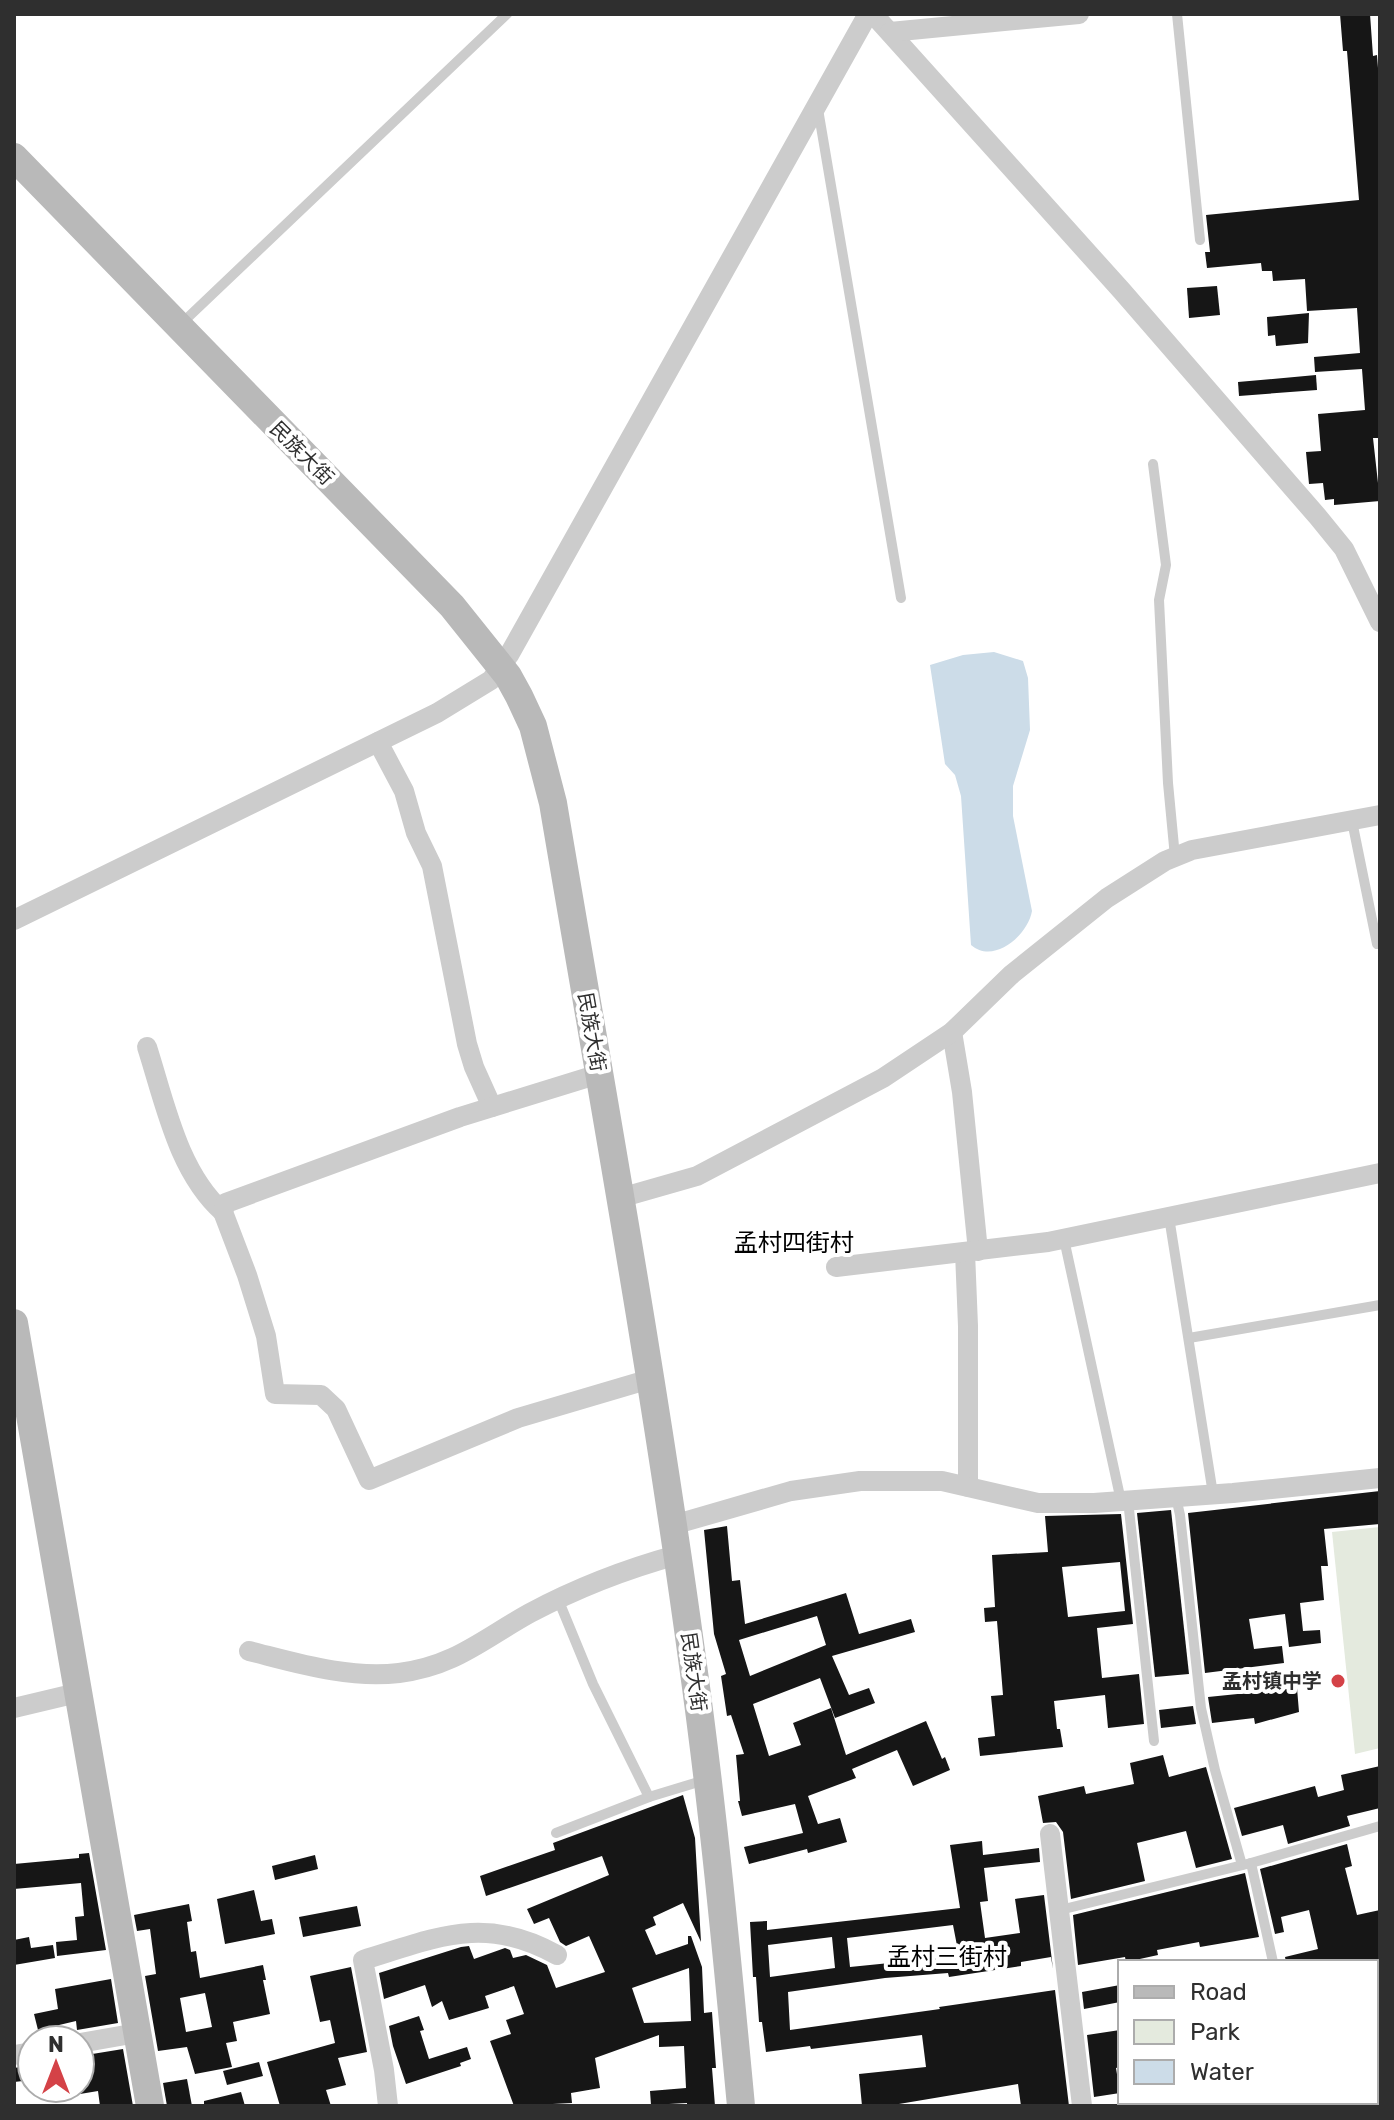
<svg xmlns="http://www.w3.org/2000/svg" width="1394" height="2120" font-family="Rubik,'Noto Sans SC',sans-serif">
<rect width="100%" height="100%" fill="#fff"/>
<path fill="#e4eade" d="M 1380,1527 L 1380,1748 L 1355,1754 L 1332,1532 Z"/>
<path fill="#ccdce8" d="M 994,652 L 1023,661 L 1028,678 L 1030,730 L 1013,786 L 1013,816 L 1032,911 C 1028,935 994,965 971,945 L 961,796 L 955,775 L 945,764 L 930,665 L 963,655 Z"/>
<g fill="#161616" fill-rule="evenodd">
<path d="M 1340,14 L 1370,14 L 1373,56 L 1377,55 L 1380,94 L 1380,438 L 1373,438 L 1380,501 L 1334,505 L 1334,499 L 1325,500 L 1323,483 L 1309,484 L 1306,452 L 1321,451 L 1318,414 L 1365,410 L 1362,369 L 1315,372 L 1314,357 L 1360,353 L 1357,308 L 1307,311 L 1305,279 L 1273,281 L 1272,271 L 1262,271 L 1261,263 L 1207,268 L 1205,252 L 1210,252 L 1206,215 L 1359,200 L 1347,51 L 1343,51 Z"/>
<path d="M 1217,286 L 1220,315 L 1189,318 L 1187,288 Z"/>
<path d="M 1309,313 L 1308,343 L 1276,346 L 1275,335 L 1268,336 L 1267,317 Z"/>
<path d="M 1316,375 L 1317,390 L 1239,396 L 1238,382 Z"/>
<path d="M 1380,1491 L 1380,1524 L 1324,1529 L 1328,1566 L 1321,1566 L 1324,1600 L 1300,1603 L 1303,1631 L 1320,1630 L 1321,1643 L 1289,1647 L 1285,1614 L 1249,1619 L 1254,1649 L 1282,1646 L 1284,1663 L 1205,1673 L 1188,1513 Z"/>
<path d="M 1171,1510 L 1189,1674 L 1155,1677 L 1137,1513 Z"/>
<path d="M 1121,1514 L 1133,1624 L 1097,1628 L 1102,1678 L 1139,1674 L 1144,1724 L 1108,1728 L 1105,1695 L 1054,1701 L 1057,1729 L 1060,1729 L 1063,1747 L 980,1756 L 978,1738 L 995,1736 L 991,1696 L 1003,1695 L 997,1621 L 985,1622 L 984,1608 L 995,1607 L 992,1555 L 1048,1552 L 1045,1516 ZM 1120,1562 L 1125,1611 L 1068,1617 L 1062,1567 Z"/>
<path d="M 727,1526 L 732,1581 L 740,1580 L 745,1624 L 846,1593 L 859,1634 L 911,1619 L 915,1632 L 832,1656 L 849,1695 L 869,1688 L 875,1703 L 835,1718 L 820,1678 L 753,1704 L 769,1756 L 801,1745 L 793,1723 L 831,1708 L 846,1755 L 926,1721 L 942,1759 L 945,1757 L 950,1770 L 913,1786 L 897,1750 L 852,1769 L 856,1778 L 808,1796 L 818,1824 L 840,1818 L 847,1842 L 808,1853 L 807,1849 L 749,1864 L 744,1847 L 803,1833 L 795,1804 L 742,1816 L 738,1801 L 740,1801 L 736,1755 L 744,1754 L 731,1715 L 727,1716 L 721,1676 L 726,1674 L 714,1634 L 704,1530 ZM 817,1616 L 826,1645 L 750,1676 L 739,1640 Z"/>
<path d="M 1297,1688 L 1299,1712 L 1255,1724 L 1254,1718 L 1212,1723 L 1208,1697 Z"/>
<path d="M 1193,1706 L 1196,1724 L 1161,1728 L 1159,1710 Z"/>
<path d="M 1163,1755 L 1169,1777 L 1206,1767 L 1232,1859 L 1196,1868 L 1186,1831 L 1137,1843 L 1145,1881 L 1071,1899 L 1063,1832 L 1056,1822 L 1043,1823 L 1038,1796 L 1084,1786 L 1086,1794 L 1134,1784 L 1130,1763 Z"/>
<path d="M 1380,1766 L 1380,1808 L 1347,1816 L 1350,1826 L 1288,1844 L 1283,1825 L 1242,1836 L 1234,1808 L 1315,1786 L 1318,1797 L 1344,1790 L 1341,1775 Z"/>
<path d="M 683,1795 L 695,1838 L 701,1942 L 683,1903 L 653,1917 L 656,1925 L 645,1930 L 656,1955 L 688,1944 L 688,1936 L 691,1936 L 702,1967 L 704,2013 L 712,2012 L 716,2068 L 712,2068 L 715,2106 L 687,2106 L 687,2103 L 651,2105 L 650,2091 L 686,2088 L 684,2046 L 659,2047 L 659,2035 L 595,2058 L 600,2088 L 571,2093 L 572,2103 L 514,2106 L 490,2041 L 511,2034 L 506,2020 L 524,2014 L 514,1986 L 485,1996 L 489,2008 L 449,2020 L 442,2001 L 432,2007 L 425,1985 L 384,1999 L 379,1973 L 461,1947 L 469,1946 L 474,1959 L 505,1948 L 510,1950 L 513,1958 L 526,1955 L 547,1965 L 556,1988 L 605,1972 L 589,1936 L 566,1946 L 560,1942 L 549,1918 L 534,1924 L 527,1909 L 609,1875 L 602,1856 L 486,1896 L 480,1876 L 555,1850 L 553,1843 ZM 689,1968 L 691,2021 L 644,2023 L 632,1988 Z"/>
<path d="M 982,1841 L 983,1855 L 1039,1848 L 1040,1862 L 984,1868 L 988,1901 L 980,1902 L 985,1938 L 1020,1933 L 1015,1899 L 1044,1895 L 1053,1969 L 1051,1957 L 1021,1962 L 1021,1966 L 949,1977 L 948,1973 L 885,1978 L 788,1992 L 790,2030 L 940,2009 L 939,2007 L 1055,1990 L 1069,2106 L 1021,2106 L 1018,2084 L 887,2106 L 862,2106 L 859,2074 L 926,2067 L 922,2035 L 811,2049 L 810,2046 L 766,2052 L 762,2022 L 759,2022 L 756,1977 L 753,1977 L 750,1922 L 767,1921 L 767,1930 L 960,1908 L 950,1845 ZM 953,1925 L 959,1956 L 850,1967 L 847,1938 ZM 832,1937 L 835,1968 L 770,1977 L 768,1945 Z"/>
<path d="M 1347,1844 L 1352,1866 L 1345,1868 L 1357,1915 L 1380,1910 L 1380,1962 L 1286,1962 L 1285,1957 L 1318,1949 L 1309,1910 L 1281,1917 L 1284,1932 L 1275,1934 L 1260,1869 Z"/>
<path d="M 89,1853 L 106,1950 L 57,1956 L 56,1942 L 77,1940 L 75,1917 L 84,1916 L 81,1883 L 14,1889 L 14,1864 L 79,1858 L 79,1854 Z"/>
<path d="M 315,1855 L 318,1869 L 275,1880 L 272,1866 Z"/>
<path d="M 1245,1873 L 1259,1937 L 1200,1947 L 1199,1942 L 1157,1950 L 1158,1955 L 1126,1962 L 1125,1957 L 1078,1965 L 1073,1915 Z"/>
<path d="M 254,1890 L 261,1921 L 272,1919 L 275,1934 L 225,1944 L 217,1899 Z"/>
<path d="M 189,1904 L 192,1921 L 187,1922 L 191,1952 L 196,1951 L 200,1978 L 263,1965 L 266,1980 L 263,1980 L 270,2014 L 233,2022 L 237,2041 L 226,2043 L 232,2067 L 195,2074 L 187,2047 L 158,2051 L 145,1976 L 156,1974 L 150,1929 L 137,1931 L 134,1915 ZM 205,1993 L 212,2027 L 186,2032 L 180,1998 Z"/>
<path d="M 357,1906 L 361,1926 L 303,1937 L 299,1917 Z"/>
<path d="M 29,1937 L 31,1948 L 53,1945 L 55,1958 L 14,1965 L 14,1940 Z"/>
<path d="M 351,1967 L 367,2052 L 338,2058 L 346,2085 L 326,2090 L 331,2106 L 280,2106 L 267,2062 L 335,2043 L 330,2020 L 320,2022 L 310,1976 Z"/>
<path d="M 111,1979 L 118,2023 L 77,2030 L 76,2021 L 38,2030 L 34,2014 L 58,2009 L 55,1989 Z"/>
<path d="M 1120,1985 L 1120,2002 L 1084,2009 L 1082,1992 Z"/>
<path d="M 419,2016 L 424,2030 L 420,2031 L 429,2059 L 467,2047 L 471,2059 L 460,2063 L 461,2066 L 406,2084 L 393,2046 L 389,2026 Z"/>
<path d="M 1120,2030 L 1120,2067 L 1116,2068 L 1120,2093 L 1094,2097 L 1087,2035 Z"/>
<path d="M 123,2049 L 133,2106 L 100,2106 L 98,2091 L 80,2094 L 80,2056 Z"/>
<path d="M 259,2062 L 263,2076 L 227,2085 L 223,2071 Z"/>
<path d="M 32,2065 L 32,2080 L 14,2082 L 14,2068 Z"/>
<path d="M 187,2079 L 192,2106 L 167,2106 L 163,2083 Z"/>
<path d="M 241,2092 L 245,2106 L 204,2106 L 204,2101 Z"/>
</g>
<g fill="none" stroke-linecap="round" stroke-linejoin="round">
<g stroke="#ccc" stroke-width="10">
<path d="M 1177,14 L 1200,240"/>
<path d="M 818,109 L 901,598"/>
<path d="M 181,324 L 507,14"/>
<path d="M 1153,464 L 1166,565 L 1159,600 L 1168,783 L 1175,857"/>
<path d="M 1352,821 L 1377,944"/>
<path d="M 1169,1217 L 1213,1494"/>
<path d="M 1064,1239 L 1121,1501"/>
<path d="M 1189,1338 L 1380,1305"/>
<path d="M 1176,1497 L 1180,1515 L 1201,1708 L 1215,1770 L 1242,1865"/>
<path d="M 1128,1500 L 1154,1741"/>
<path d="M 558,1599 L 593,1684 L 649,1797"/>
<path d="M 556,1833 L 649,1797 L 705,1780"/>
<path d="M 1251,1863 L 1273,1962"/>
<path d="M 1060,1910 L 1251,1863 L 1380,1826"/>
<path d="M 1303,2102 L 1304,2106"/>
</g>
<g stroke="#ccc" stroke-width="20">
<path d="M 873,14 L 1122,291 L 1318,517 L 1344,549 L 1380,622"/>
<path d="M 890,32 L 1079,14"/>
<path d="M 378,742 L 404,791 L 416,833 L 432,866 L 467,1044 L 474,1067 L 492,1107"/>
<path d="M 14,920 L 437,713 L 491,680 L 509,655 L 868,14"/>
<path d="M 952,1032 L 962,1092 L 978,1251"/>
<path d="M 147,1047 C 165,1103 178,1172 223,1212"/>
<path d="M 599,1074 L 460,1117 L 226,1203 L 223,1212 L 247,1275 L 266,1336 L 275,1394 L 321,1395 L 336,1409 L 369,1480 L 518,1418 L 650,1379"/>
<path d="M 620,1198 L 697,1176 L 883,1078 L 952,1032 L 1012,974 L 1107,898 L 1165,861 L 1192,850 L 1380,815"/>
<path d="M 965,1252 L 968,1326 L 968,1487"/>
<path d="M 836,1267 L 1048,1242 L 1380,1173"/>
<path d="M 673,1525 L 791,1491 L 860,1481 L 942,1481 L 1038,1503 L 1094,1503 L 1233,1493 L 1380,1478"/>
<path d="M 249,1651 C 297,1663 348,1679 399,1673 C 455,1666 483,1639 530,1613 C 577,1588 626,1569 677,1555"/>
<path d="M 14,1708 L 77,1693"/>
<path d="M 1050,1834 L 1082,2106"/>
<path d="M 80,2043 L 137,2033"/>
<path d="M 14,2055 L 32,2052"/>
<path d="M 388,2106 L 384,2070 L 363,1960 C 436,1938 484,1914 557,1955"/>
</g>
<g stroke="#b9b9b9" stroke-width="28">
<path d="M 14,157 L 452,606 L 508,676 L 519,696 L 533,726 L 553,803 C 601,1088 653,1372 692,1658 C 713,1807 727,1957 741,2106"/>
<path d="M 14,1323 L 150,2106"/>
</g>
</g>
<circle fill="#d44247" stroke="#fff" stroke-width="3" cx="1338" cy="1681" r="8"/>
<g text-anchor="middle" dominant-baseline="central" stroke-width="8" stroke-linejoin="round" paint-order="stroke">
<g font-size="20" fill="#2f2f2f" stroke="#fff">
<text transform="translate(302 453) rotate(45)">民族大街</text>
<text transform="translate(592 1032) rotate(80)">民族大街</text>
<text transform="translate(694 1672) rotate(82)">民族大街</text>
</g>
<g font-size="20" font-weight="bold" fill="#2f2f2f" stroke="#fff" text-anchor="end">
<text x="1322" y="1681">孟村镇中学</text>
</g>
<g font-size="24" fill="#000" stroke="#fff">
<text x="794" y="1243">孟村四街村</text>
<text x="947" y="1957">孟村三街村</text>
</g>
</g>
<rect width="1394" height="2120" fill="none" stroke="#2f2f2f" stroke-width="32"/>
<rect x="1118" y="1960" width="260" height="144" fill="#ffffff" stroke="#acacac" stroke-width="2"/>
<rect x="1134" y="1986" width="40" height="12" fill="#b9b9b9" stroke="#acacac" stroke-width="2"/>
<text x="1190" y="2000" font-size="24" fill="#2f2f2f">Road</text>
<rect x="1134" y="2020" width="40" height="24" fill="#e4eade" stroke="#acacac" stroke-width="2"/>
<text x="1190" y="2040" font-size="24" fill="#2f2f2f">Park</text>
<rect x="1134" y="2060" width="40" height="24" fill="#ccdce8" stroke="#acacac" stroke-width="2"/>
<text x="1190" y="2080" font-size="24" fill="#2f2f2f">Water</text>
<g transform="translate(56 2064)"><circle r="38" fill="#ffffff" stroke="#acacac" stroke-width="2"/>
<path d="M0-6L14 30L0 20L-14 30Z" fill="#d44247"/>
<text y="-12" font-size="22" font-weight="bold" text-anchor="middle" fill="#2f2f2f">N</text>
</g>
</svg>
